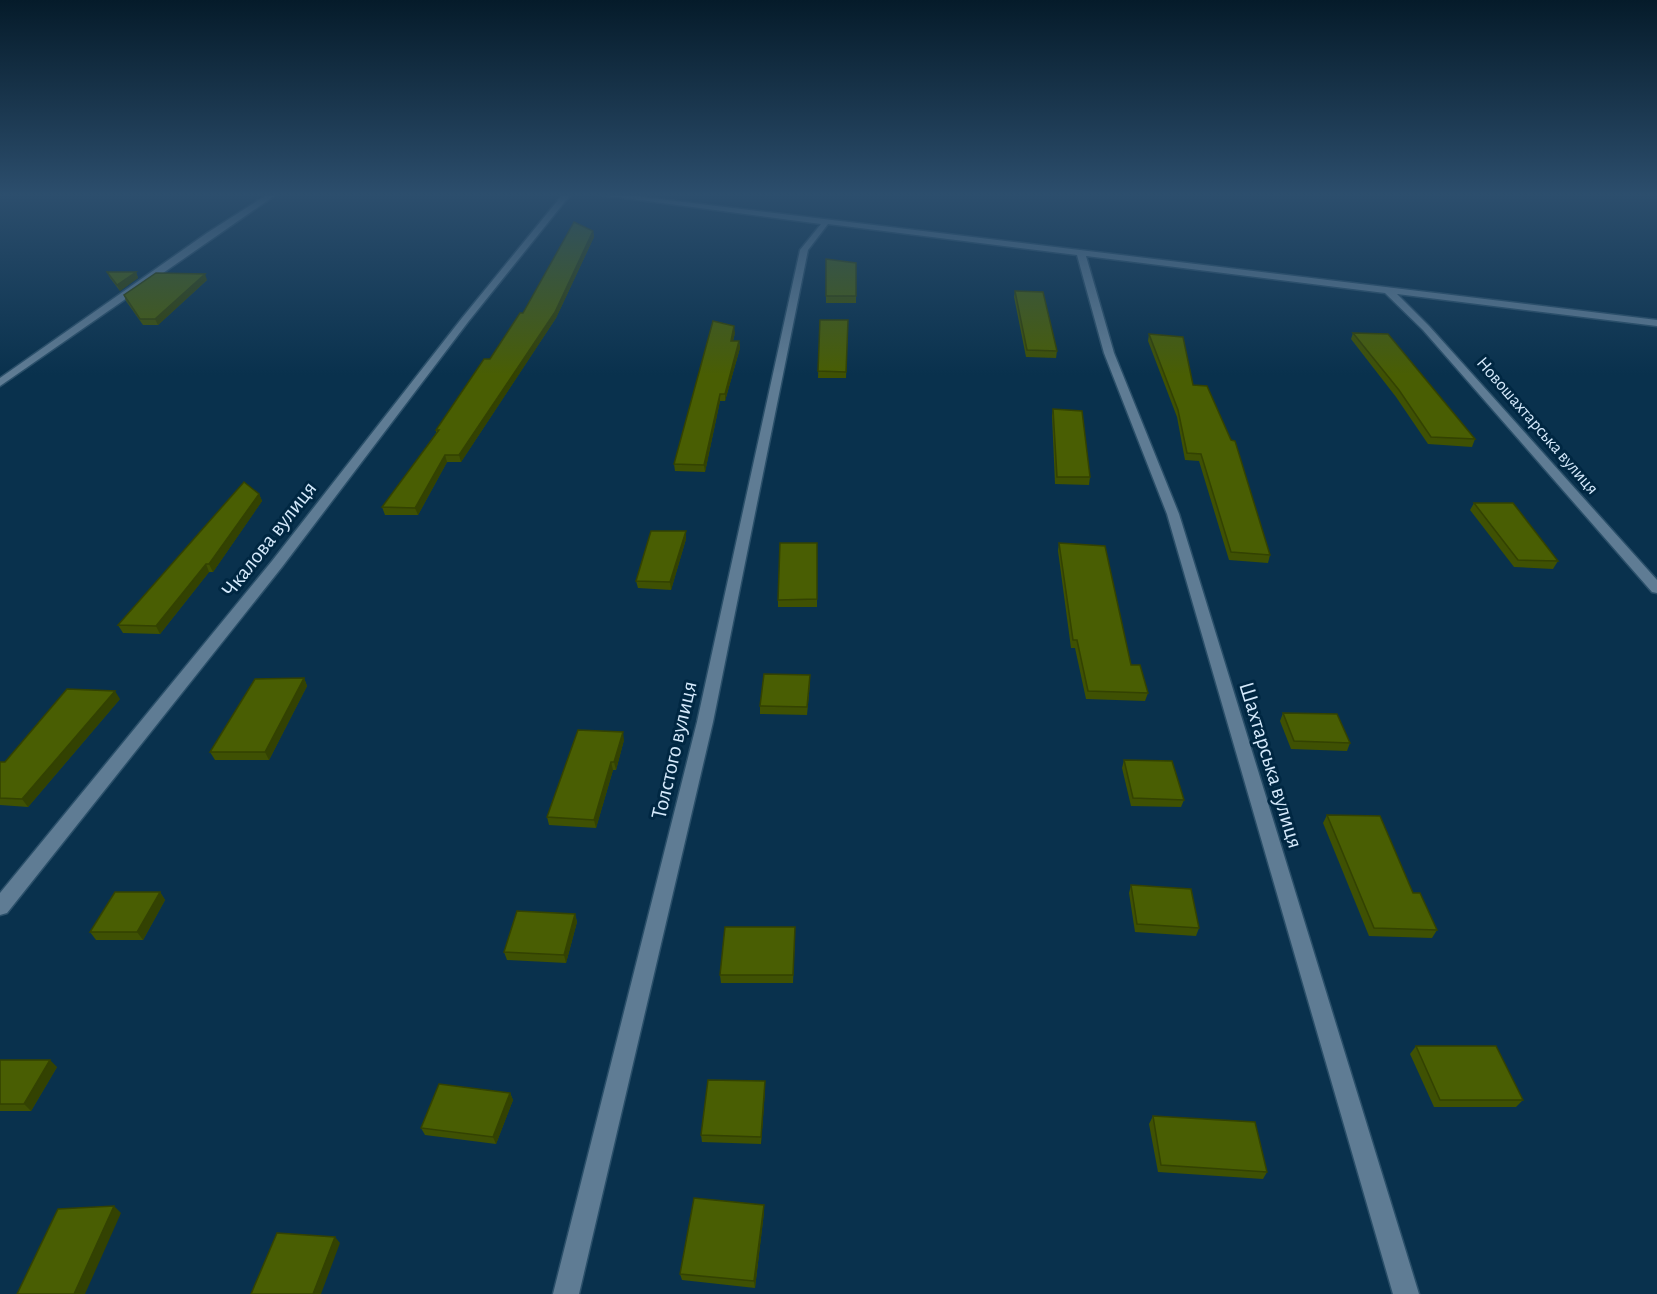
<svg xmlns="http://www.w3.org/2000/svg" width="1657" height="1294" font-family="'Alegreya Sans',sans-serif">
<rect width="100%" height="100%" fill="#09314d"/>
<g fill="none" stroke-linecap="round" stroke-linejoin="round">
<g stroke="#2a4f69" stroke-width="3">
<g id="minor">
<path d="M 268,194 L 277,194 L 0,386 L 0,378 L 207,233 Z"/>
<path d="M 563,194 L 571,194 L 468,322 L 282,567 L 7,913 L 0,915 L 0,893 L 272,561 L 462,318 Z"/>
<path d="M 594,194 L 618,194 L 1657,320 L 1657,326 L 1397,294 L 1429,326 L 1657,580 L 1657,593 L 1652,592 L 1423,330 L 1385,293 L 1086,256 L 1114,353 L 1179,514 L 1419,1294 L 1393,1294 L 1167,514 L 1104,353 L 1077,255 L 828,224 L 808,250 L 713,722 L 579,1294 L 553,1294 L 697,722 L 800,250 L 821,224 Z"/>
</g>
</g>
<use href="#minor" fill="#5f7c94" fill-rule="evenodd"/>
</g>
<g fill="#3f5103">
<path d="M 593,231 L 594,237 L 556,318 L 461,462 L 447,462 L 418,515 L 385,515 L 382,507 L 436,433 L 436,430 L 490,359 L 523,313 Z"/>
<path d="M 826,259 L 856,263 L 856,303 L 826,303 Z"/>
<path d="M 107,272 L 136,272 L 138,278 L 120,291 L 110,278 Z"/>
<path d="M 207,280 L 158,325 L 143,325 L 126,301 L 124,295 Z"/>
<path d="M 1015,291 L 1057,351 L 1056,358 L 1026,357 L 1014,297 Z"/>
<path d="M 820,320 L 848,320 L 846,378 L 818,378 Z"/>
<path d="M 735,333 L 733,341 L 739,341 L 740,348 L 725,401 L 720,401 L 705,472 L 675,471 L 674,464 Z"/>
<path d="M 1353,333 L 1475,439 L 1472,447 L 1428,444 L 1396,397 L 1351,339 Z"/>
<path d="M 1149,334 L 1193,385 L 1270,555 L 1268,563 L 1229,560 L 1199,461 L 1185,460 L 1177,417 L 1148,341 Z"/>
<path d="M 1053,409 L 1090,477 L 1089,485 L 1055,484 L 1052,416 Z"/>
<path d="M 259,494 L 262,501 L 213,572 L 209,572 L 160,634 L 123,633 L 118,625 Z"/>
<path d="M 1474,503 L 1558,561 L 1553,569 L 1514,567 L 1470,510 Z"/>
<path d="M 686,539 L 671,590 L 638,588 L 636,581 Z"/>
<path d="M 817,543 L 817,607 L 778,607 L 778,600 Z"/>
<path d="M 1059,543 L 1148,693 L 1145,701 L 1086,699 L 1075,648 L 1071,648 L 1058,551 Z"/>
<path d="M 304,678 L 307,686 L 269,760 L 215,760 L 210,752 Z"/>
<path d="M 810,683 L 807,715 L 760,714 L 760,706 Z"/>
<path d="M 120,699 L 28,807 L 0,805 L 0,762 L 5,762 Z"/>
<path d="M 1283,713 L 1350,743 L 1347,751 L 1291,749 L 1280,721 Z"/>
<path d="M 624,740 L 616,770 L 613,770 L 596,828 L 549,825 L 547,817 Z"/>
<path d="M 1124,760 L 1184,800 L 1181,807 L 1131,806 L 1122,768 Z"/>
<path d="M 1327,815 L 1413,893 L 1437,930 L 1432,938 L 1369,936 L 1323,823 Z"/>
<path d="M 1131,885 L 1199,928 L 1196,936 L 1135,932 L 1129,893 Z"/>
<path d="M 160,892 L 165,900 L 143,940 L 96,940 L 90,932 Z"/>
<path d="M 575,914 L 577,922 L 566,963 L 507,960 L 504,952 Z"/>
<path d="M 795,935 L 793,983 L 721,983 L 720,975 Z"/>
<path d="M 1416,1046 L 1523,1100 L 1516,1107 L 1434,1107 L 1410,1054 Z"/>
<path d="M 0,1060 L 57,1067 L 31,1111 L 0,1111 Z"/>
<path d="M 765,1081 L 765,1089 L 761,1144 L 702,1142 L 701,1135 Z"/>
<path d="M 510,1093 L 513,1100 L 496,1144 L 425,1135 L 421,1128 Z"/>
<path d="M 1153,1116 L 1267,1172 L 1263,1179 L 1158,1172 L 1149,1124 Z"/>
<path d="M 764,1212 L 755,1288 L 682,1280 L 680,1274 Z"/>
</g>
<g fill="#334202">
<path d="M 593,231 L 594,237 L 556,318 L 461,462 L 459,455 Z"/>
<path d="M 136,272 L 138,278 L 120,291 L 117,285 Z"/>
<path d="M 205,274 L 207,280 L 158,325 L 155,319 Z"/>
<path d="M 734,326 L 735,333 L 731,348 L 731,341 Z"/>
<path d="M 739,341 L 740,348 L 725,401 L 725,394 Z"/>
<path d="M 720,394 L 720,401 L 705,472 L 704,465 Z"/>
<path d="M 445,455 L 447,462 L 418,515 L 415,508 Z"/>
<path d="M 259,494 L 262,501 L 213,572 L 209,564 Z"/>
<path d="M 686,531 L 686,539 L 671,590 L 670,582 Z"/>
<path d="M 206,564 L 209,572 L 160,634 L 156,626 Z"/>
<path d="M 304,678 L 307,686 L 269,760 L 265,752 Z"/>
<path d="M 115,691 L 120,699 L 28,807 L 22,799 Z"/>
<path d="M 623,732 L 624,740 L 616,770 L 614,762 Z"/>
<path d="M 611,762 L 613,770 L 596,828 L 594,820 Z"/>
<path d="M 160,892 L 165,900 L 143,940 L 137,932 Z"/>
<path d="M 575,914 L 577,922 L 566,963 L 564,955 Z"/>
<path d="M 50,1060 L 57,1067 L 31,1111 L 24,1104 Z"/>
<path d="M 765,1081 L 765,1089 L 761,1144 L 761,1137 Z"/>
<path d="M 510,1093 L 513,1100 L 496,1144 L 493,1137 Z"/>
<path d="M 764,1205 L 764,1212 L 755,1288 L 754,1281 Z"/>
<path d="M 114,1206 L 121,1213 L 85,1294 L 74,1294 Z"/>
<path d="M 335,1237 L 340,1243 L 321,1294 L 313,1294 Z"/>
</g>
<g fill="#495e03" stroke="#334202" stroke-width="1.5">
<path d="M 574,222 L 593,231 L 555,312 L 459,455 L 445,455 L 415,508 L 382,507 L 439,430 L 436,430 L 484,359 L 490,359 L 520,313 L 523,313 Z"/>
<path d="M 826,259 L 856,263 L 856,296 L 826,296 Z"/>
<path d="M 107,272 L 136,272 L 117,285 Z"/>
<path d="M 156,273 L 205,274 L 155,319 L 140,319 L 124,295 Z"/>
<path d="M 1015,291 L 1043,292 L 1057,351 L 1027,350 Z"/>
<path d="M 820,320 L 848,320 L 846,372 L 818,371 Z"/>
<path d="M 713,321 L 734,326 L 731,341 L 739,341 L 725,394 L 720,394 L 704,465 L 674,464 Z"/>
<path d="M 1353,333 L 1388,334 L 1475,439 L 1431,437 L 1399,390 Z"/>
<path d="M 1149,334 L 1183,337 L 1193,385 L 1207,386 L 1231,440 L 1235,441 L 1270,555 L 1231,552 L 1201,454 L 1187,453 L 1178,410 Z"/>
<path d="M 1053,409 L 1082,411 L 1090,477 L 1057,477 Z"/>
<path d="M 244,482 L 259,494 L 209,564 L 206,564 L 156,626 L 118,625 Z"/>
<path d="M 1474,503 L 1513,503 L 1558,561 L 1518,560 Z"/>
<path d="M 651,531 L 686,531 L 670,582 L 636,581 Z"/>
<path d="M 780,543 L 817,543 L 817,599 L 778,600 Z"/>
<path d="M 1059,543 L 1105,546 L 1131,665 L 1140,665 L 1148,693 L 1088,691 L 1077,640 L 1073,640 Z"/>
<path d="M 764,674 L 810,675 L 807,707 L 760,706 Z"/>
<path d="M 304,678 L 265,752 L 210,752 L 255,679 Z"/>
<path d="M 67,689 L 115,691 L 22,799 L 0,798 L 0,762 L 5,762 Z"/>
<path d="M 1283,713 L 1337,714 L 1350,743 L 1294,741 Z"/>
<path d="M 578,730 L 623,732 L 614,762 L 611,762 L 594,820 L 547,817 Z"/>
<path d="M 1124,760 L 1172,761 L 1184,800 L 1133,798 Z"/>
<path d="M 1327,815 L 1380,816 L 1413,893 L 1420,893 L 1437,930 L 1374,928 Z"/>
<path d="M 1131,885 L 1191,889 L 1199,928 L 1137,924 Z"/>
<path d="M 115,892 L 160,892 L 137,932 L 90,932 Z"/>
<path d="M 517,911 L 575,914 L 564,955 L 504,952 Z"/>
<path d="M 725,927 L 795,927 L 793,975 L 720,975 Z"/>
<path d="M 1416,1046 L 1496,1046 L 1523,1100 L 1440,1100 Z"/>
<path d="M 0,1060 L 50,1060 L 24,1104 L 0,1104 Z"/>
<path d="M 708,1080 L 765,1081 L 761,1137 L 701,1135 Z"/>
<path d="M 439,1084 L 510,1093 L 493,1137 L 421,1128 Z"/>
<path d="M 1153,1116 L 1255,1122 L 1267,1172 L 1161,1165 Z"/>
<path d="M 694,1198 L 764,1205 L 754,1281 L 680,1274 Z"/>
<path d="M 114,1206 L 74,1294 L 17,1294 L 58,1209 Z"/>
<path d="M 277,1233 L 335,1237 L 313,1294 L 251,1294 Z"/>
</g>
<linearGradient id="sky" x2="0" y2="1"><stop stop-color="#051b2a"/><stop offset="0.52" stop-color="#2c4e6d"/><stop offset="1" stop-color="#2c4e6d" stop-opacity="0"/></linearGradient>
<rect width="1657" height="375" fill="url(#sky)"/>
<g text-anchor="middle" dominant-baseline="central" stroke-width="6" stroke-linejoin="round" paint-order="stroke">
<g font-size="18" fill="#d5eafc" stroke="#002742">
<text transform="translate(1537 426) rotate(49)">Новошахтарська вулиця</text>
</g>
<g font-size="22" fill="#d5eafc" stroke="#002742">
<text transform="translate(269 539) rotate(-52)">Чкалова вулиця</text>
<text transform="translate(674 750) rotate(-77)">Толстого вулиця</text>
<text transform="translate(1271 765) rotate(73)">Шахтарська вулиця</text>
</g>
</g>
</svg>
